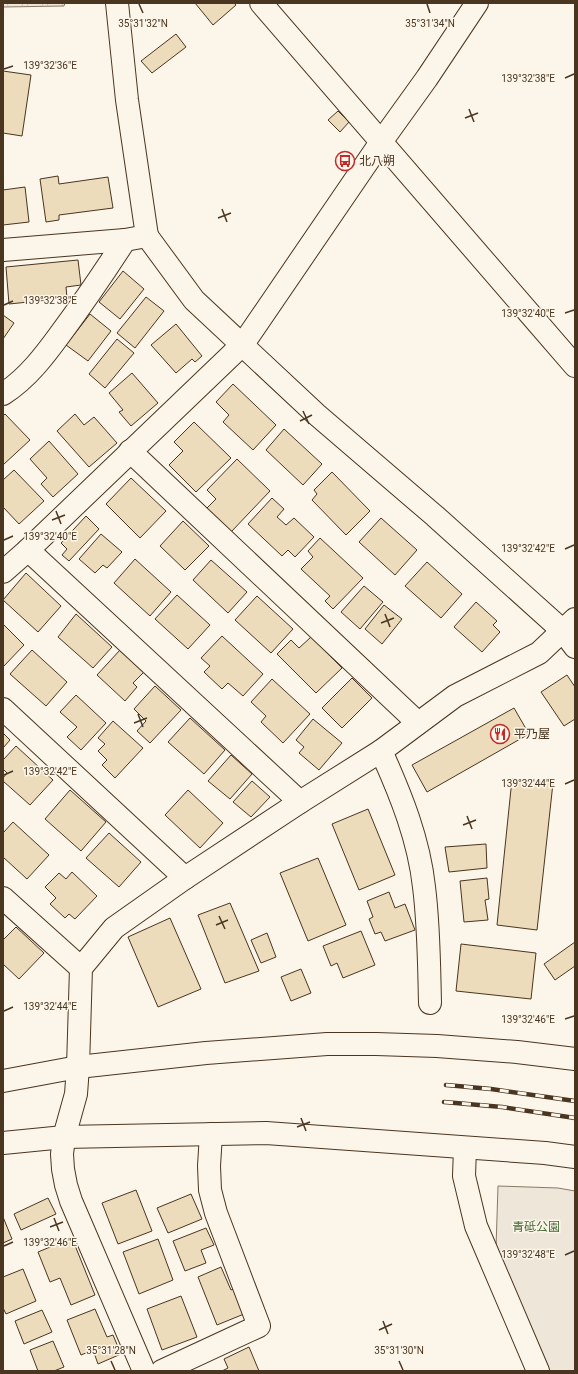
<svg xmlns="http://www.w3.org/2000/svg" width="578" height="1374" font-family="Roboto,'Noto Sans JP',sans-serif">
<defs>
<pattern id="forest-crowns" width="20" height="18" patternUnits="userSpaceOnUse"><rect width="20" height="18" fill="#ede6d9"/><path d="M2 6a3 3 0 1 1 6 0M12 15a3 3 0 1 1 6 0" fill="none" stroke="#cdc6ba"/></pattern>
</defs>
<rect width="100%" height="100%" fill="#fbf6e9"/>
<path fill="url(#forest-crowns)" stroke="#887966" d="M 3,3 L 65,3 L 64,6 L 3,7 Z"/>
<path fill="#ede6d9" stroke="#887966" d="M 498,1186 L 558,1188 L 575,1191 L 575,1371 L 549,1371 L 496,1248 Z"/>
<g fill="#ecdcbc" stroke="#4a3520">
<path d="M 195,3 L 234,3 L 236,5 L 213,25 Z"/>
<path d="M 176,34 L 186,47 L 152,73 L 141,61 Z"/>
<path d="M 3,71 L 31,75 L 22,136 L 3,133 Z"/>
<path d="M 338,111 L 349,122 L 340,132 L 328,120 Z"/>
<path d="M 58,176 L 59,184 L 108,177 L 113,208 L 59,215 L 59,220 L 46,222 L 40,179 Z"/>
<path d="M 25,187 L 29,222 L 3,225 L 3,190 Z"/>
<path d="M 78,260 L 81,285 L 66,287 L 67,298 L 9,304 L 6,267 Z"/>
<path d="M 123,271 L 144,289 L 120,319 L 99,302 Z"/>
<path d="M 146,297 L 164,311 L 135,348 L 117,333 Z"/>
<path d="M 90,314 L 111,331 L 88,361 L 66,345 Z"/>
<path d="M 3,315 L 14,323 L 3,339 Z"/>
<path d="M 176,324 L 202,356 L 195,362 L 192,359 L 176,373 L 151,345 Z"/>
<path d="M 117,339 L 134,353 L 105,388 L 89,374 Z"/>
<path d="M 132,373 L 158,403 L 131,426 L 119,412 L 123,410 L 109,393 Z"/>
<path d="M 233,384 L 276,425 L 253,450 L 223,422 L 229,415 L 216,402 Z"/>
<path d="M 5,414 L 30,440 L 3,465 L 3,416 Z"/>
<path d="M 75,414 L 84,425 L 94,417 L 117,443 L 89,467 L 57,431 Z"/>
<path d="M 194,422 L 231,458 L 196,492 L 169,465 L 183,451 L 174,442 Z"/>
<path d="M 284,429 L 322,464 L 303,485 L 266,450 Z"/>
<path d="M 49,441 L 78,474 L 53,497 L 41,484 L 47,478 L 30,459 Z"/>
<path d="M 237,459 L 270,491 L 231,532 L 206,509 L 216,499 L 207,490 Z"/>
<path d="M 14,470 L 44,501 L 19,524 L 3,507 L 3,480 Z"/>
<path d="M 332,472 L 370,511 L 346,535 L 312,500 L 317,494 L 314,490 Z"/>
<path d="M 131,478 L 166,511 L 140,538 L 106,504 Z"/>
<path d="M 272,498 L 284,509 L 277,517 L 286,525 L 294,518 L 314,537 L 295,557 L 288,550 L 282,556 L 248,524 Z"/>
<path d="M 86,516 L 99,529 L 69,561 L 62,555 L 67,549 L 61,543 Z"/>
<path d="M 381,518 L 417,550 L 395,575 L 359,542 Z"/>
<path d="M 183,521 L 209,546 L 185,570 L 160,546 Z"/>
<path d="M 101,534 L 122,552 L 107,568 L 103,565 L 95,573 L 79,559 Z"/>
<path d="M 320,538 L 363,578 L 333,609 L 325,601 L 330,596 L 301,569 L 313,557 L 308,551 Z"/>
<path d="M 135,559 L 171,592 L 150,616 L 114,583 Z"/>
<path d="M 211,560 L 247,592 L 228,613 L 193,580 Z"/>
<path d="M 427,562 L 462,594 L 441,618 L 405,586 Z"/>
<path d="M 26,573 L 61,606 L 38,632 L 3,600 Z"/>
<path d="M 364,586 L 383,602 L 360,629 L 341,612 Z"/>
<path d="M 177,595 L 210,625 L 188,649 L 155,619 Z"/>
<path d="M 257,596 L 293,629 L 271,653 L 235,620 Z"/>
<path d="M 476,602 L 497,621 L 493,625 L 500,632 L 482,652 L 454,627 Z"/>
<path d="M 384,605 L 402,619 L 382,644 L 365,629 Z"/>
<path d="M 76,614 L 112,647 L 93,668 L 58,637 Z"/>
<path d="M 3,624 L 24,645 L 3,667 Z"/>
<path d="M 222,636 L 263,674 L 243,696 L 228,683 L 222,689 L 204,672 L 210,666 L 201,658 Z"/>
<path d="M 311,637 L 342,668 L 316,693 L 277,654 L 291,640 L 299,648 Z"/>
<path d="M 32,650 L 67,682 L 46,706 L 10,674 Z"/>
<path d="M 120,650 L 144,672 L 133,683 L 137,687 L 125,701 L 97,675 Z"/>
<path d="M 567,675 L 575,687 L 575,719 L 564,726 L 541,692 Z"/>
<path d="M 352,678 L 372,698 L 342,728 L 322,708 Z"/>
<path d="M 272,679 L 310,714 L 283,743 L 261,722 L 266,716 L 251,702 Z"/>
<path d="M 155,686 L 181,710 L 150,743 L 137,731 L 146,721 L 134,709 Z"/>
<path d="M 76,695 L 106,723 L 81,750 L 67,737 L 77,727 L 60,712 Z"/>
<path d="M 514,708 L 529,734 L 427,792 L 412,765 Z"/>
<path d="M 190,718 L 225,750 L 204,774 L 168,742 Z"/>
<path d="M 313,719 L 342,743 L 319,770 L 299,753 L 304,747 L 296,740 Z"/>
<path d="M 113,721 L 143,748 L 115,778 L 102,765 L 107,760 L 98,751 L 105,744 L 98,738 Z"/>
<path d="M 3,733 L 10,740 L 3,748 Z"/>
<path d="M 16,746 L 53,780 L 30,805 L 3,781 L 3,778 L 7,773 L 3,769 L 3,760 Z"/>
<path d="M 231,755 L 252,774 L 230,799 L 208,781 Z"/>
<path d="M 512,779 L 553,783 L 537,930 L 497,925 Z"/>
<path d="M 252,781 L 270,797 L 251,817 L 233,802 Z"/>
<path d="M 70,790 L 106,822 L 81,851 L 45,819 Z"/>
<path d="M 188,790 L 223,823 L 200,848 L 165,815 Z"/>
<path d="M 368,809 L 395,875 L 359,890 L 332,824 Z"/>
<path d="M 13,822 L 49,855 L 27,879 L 3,857 L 3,833 Z"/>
<path d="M 109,833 L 141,862 L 119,887 L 86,858 Z"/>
<path d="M 486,844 L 487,868 L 449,872 L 445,847 Z"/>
<path d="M 318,858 L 346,925 L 308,941 L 280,873 Z"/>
<path d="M 72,872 L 97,896 L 75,919 L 69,914 L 65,918 L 50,904 L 56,898 L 45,887 L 59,873 L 66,879 Z"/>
<path d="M 487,878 L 489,899 L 485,900 L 488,920 L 464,922 L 460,881 Z"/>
<path d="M 389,892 L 395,908 L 405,904 L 415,930 L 385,941 L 381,932 L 375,934 L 369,919 L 373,917 L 367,901 Z"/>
<path d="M 230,903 L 259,971 L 225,983 L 198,915 Z"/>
<path d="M 170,918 L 201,989 L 158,1007 L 128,937 Z"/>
<path d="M 16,927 L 44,953 L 19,979 L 3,964 L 3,940 Z"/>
<path d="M 361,931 L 375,965 L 343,978 L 337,963 L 331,966 L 323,946 Z"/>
<path d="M 267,933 L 276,957 L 261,963 L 251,940 Z"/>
<path d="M 575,942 L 575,966 L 555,980 L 544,964 Z"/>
<path d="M 461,944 L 536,953 L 531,999 L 456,991 Z"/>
<path d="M 301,969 L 311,993 L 291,1001 L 281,977 Z"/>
<path d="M 136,1190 L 152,1231 L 118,1244 L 102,1203 Z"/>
<path d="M 191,1194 L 202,1219 L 168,1233 L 157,1208 Z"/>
<path d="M 48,1198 L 56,1214 L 21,1230 L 14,1214 Z"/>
<path d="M 3,1217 L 12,1239 L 3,1243 Z"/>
<path d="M 206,1228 L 214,1245 L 201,1250 L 206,1263 L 185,1271 L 173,1241 Z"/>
<path d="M 72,1238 L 95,1295 L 71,1305 L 60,1278 L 50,1282 L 38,1252 Z"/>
<path d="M 158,1239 L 173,1280 L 139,1294 L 123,1252 Z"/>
<path d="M 221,1267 L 231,1290 L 234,1289 L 244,1314 L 217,1325 L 198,1277 Z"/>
<path d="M 23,1269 L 36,1301 L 6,1314 L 3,1308 L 3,1277 Z"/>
<path d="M 181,1296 L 197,1337 L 162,1350 L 147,1309 Z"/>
<path d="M 95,1309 L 107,1337 L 113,1335 L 121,1354 L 98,1364 L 93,1350 L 81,1355 L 67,1320 Z"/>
<path d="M 42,1310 L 52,1332 L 24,1344 L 15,1321 Z"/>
<path d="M 53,1341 L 64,1367 L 54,1371 L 38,1371 L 30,1350 Z"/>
<path d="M 249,1347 L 259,1371 L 222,1371 L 228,1368 L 224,1359 Z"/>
</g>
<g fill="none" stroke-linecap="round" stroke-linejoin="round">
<g stroke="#4a3520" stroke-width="24">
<g id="minor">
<path d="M 117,3 L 127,100 L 147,236"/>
<path d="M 261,3 L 575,366"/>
<path d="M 3,250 L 125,240 L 147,236 L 194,300 L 316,414 L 435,516 L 563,631 L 575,647"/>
<path d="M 3,394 C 27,379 45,355 61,333 C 84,302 105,271 125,240"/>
<path d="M 130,451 L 418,723"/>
<path d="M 28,550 L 300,802"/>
<path d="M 3,572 L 28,550 L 243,344 L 381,142 L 427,78 L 477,3"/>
<path d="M 3,709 L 185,878"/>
<path d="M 381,751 C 401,795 419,840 424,887 C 429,926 429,964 430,1003"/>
<path d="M 3,898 L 81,968"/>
<path d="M 3,1081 L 78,1067 L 206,1053 L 327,1044 L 376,1044 L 437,1046 L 517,1052 L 575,1059"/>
<path d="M 3,1143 L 64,1137 L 266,1133 L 545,1153 L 575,1157"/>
<path d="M 465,1148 L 464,1176 L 476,1226 L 538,1371"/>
<path d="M 144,1371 L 71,1201 L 66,1185 L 63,1169 L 62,1154 L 64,1137 L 76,1094 L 78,1067 L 81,968 L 114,928 L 185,878 L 300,802 L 381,751 L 455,696 L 539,653 L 575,619"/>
<path d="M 162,1371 L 259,1326 L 216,1213 L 210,1190 L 209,1166 L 211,1134"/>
</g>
</g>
<use href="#minor" stroke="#fbf6e9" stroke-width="22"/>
<g stroke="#4a3520" stroke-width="4.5">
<g id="rail">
<path d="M 446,1085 L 491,1089 L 575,1101"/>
<path d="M 444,1102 L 502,1107 L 575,1118"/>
</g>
</g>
<use href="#rail" stroke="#fbf6e9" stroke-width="3" stroke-dasharray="9" stroke-linecap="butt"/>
</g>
<path fill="none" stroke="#4a3520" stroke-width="1.5" d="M 139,4 L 143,13M 427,4 L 430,13M 4,69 L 13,66M 565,78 L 574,74M 469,109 L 474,122M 465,118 L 478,113M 222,209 L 227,222M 218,218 L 231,213M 4,305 L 13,301M 565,313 L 574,310M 303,411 L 309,424M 300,421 L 312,415M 56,511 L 61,524M 52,520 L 65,515M 4,540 L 13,536M 565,549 L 574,545M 385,614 L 390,627M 381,623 L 394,618M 138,714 L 143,727M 134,723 L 147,718M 4,775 L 13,771M 565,784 L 574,780M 467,816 L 472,829M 463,825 L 476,820M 219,916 L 225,929M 216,925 L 228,920M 4,1011 L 13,1007M 565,1019 L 574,1016M 301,1118 L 306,1131M 297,1127 L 310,1122M 54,1218 L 59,1231M 50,1227 L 63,1222M 4,1246 L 13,1242M 565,1255 L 574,1251M 383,1321 L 388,1334M 379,1330 L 392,1324M 111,1361 L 115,1370M 399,1361 L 403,1370"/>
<defs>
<g id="bus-ring" transform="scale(1)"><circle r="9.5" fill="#fbf6e9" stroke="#c62828" stroke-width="1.5"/><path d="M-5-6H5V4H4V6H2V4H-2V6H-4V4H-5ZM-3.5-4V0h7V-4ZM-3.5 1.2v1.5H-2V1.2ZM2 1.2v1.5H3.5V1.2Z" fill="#c62828"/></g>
<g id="restaurant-ring" transform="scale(1)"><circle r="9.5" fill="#fbf6e9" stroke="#c62828" stroke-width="1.5"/><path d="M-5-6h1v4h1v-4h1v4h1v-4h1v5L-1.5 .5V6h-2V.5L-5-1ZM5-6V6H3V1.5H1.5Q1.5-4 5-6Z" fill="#c62828"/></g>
</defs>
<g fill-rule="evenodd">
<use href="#bus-ring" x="345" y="161"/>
<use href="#restaurant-ring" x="500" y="734"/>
</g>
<g text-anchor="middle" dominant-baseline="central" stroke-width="3" stroke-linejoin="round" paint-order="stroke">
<g font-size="12" fill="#4a3520" stroke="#fbf6e9" text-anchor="start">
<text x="359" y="161">北八朔</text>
<text x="514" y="734">平乃屋</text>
</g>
<g font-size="12" fill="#436837" stroke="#fbf6e9">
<text x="536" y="1227">青砥公園</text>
</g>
</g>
<g font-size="10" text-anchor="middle" fill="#4a3520" stroke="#fbf6e9" stroke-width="3" stroke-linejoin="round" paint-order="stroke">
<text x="143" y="27">35°31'32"N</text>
<text x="430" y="27">35°31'34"N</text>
<text x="50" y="69">139°32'36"E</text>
<text x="528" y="82">139°32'38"E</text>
<text x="50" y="304">139°32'38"E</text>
<text x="528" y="317">139°32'40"E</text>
<text x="50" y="540">139°32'40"E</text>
<text x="528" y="552">139°32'42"E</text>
<text x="50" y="775">139°32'42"E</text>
<text x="528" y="787">139°32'44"E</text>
<text x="50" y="1010">139°32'44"E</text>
<text x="528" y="1023">139°32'46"E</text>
<text x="50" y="1246">139°32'46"E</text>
<text x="528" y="1258">139°32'48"E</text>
<text x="111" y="1354">35°31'28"N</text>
<text x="399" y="1354">35°31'30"N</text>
</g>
<rect width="578" height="1374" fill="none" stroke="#4a3520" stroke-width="8"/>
</svg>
